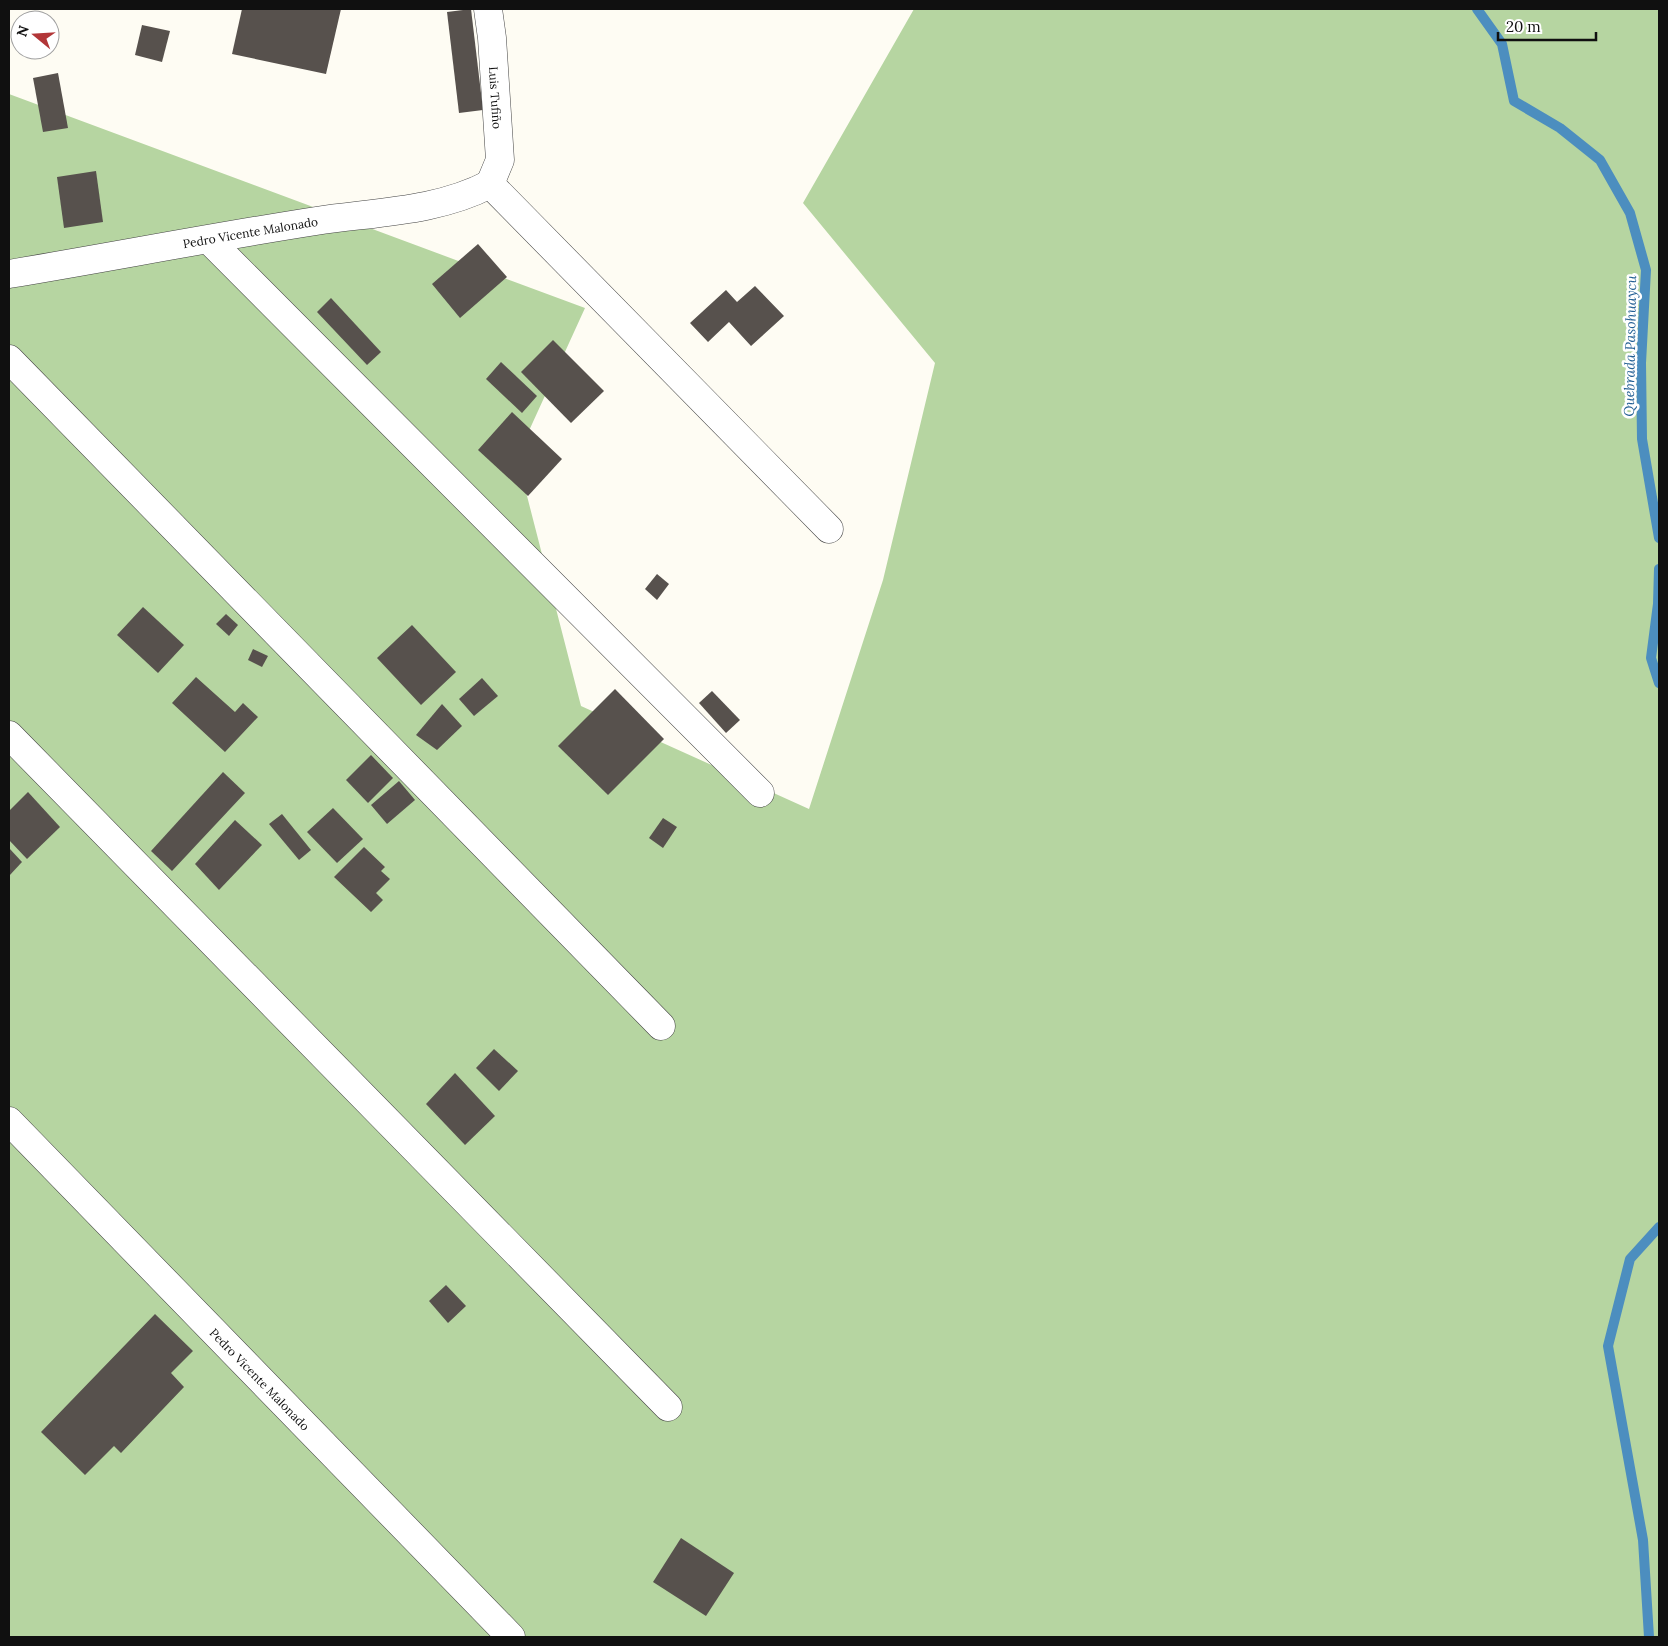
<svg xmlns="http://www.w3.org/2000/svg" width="1668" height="1646" font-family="Lora,serif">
<rect width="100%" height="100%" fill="#fefcf3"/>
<path fill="#b6d5a1" d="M 914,9 L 1659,9 L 1659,1637 L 9,1637 L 9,94 L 585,308 L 517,457 L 581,706 L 809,809 L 883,580 L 935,363 L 803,203 Z"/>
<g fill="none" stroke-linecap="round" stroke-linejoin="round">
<g stroke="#4c8ebf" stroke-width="10">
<path d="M 1477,9 L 1502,44 L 1514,101 L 1560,128 L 1600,160 L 1630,213 L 1646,270 L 1641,363 L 1642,439 L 1659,538"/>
<path d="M 1659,569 L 1658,604 L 1651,658 L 1659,683"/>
<path d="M 1649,1637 L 1643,1540 L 1608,1346 L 1630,1259 L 1659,1227"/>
</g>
</g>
<g fill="#57514d">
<path d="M 242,9 L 341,9 L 326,74 L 232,54 Z"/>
<path d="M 471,9 L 483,110 L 459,113 L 447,12 Z"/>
<path d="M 142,25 L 170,31 L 162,62 L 135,55 Z"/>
<path d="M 58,73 L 68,128 L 43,132 L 33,78 Z"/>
<path d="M 96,171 L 103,222 L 64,228 L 57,177 Z"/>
<path d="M 478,244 L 507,277 L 460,318 L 432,284 Z"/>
<path d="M 755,286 L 784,316 L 751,346 L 729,322 L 708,342 L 690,323 L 726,290 L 737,302 Z"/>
<path d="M 331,298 L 381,352 L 367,365 L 317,312 Z"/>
<path d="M 553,340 L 604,391 L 571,423 L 521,372 Z"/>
<path d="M 501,362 L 537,396 L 522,413 L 486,379 Z"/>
<path d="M 512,412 L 562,459 L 528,496 L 478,450 Z"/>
<path d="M 657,574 L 669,584 L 657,600 L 645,589 Z"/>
<path d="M 143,607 L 184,645 L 158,673 L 117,635 Z"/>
<path d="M 226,614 L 238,625 L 229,636 L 216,624 Z"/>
<path d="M 412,625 L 456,672 L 421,705 L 377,658 Z"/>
<path d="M 253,649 L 268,656 L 262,667 L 248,660 Z"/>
<path d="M 196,677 L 235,712 L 243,703 L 258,717 L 225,752 L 172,703 Z"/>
<path d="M 482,678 L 498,696 L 474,716 L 459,699 Z"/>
<path d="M 615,689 L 664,739 L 608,795 L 558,746 Z"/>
<path d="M 712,691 L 740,720 L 726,733 L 699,703 Z"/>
<path d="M 442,704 L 462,726 L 437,750 L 416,735 Z"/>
<path d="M 371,755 L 393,778 L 368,803 L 346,780 Z"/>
<path d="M 223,772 L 245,793 L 172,871 L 151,851 Z"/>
<path d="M 399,781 L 415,800 L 387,824 L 371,805 Z"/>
<path d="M 28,792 L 60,827 L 27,859 L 9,840 L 9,811 Z"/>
<path d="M 333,808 L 363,839 L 337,863 L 307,832 Z"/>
<path d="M 282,814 L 311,850 L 299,860 L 269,824 Z"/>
<path d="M 663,818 L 677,827 L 663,848 L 649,838 Z"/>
<path d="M 235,820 L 262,845 L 219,890 L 195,864 Z"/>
<path d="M 364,847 L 385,867 L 381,871 L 390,879 L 376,893 L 383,900 L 371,912 L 334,877 Z"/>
<path d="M 9,848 L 22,862 L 9,876 Z"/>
<path d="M 494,1049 L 518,1071 L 499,1091 L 476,1068 Z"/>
<path d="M 455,1073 L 495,1116 L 465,1145 L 426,1104 Z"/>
<path d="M 446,1285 L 466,1306 L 448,1323 L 429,1301 Z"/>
<path d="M 155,1314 L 193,1351 L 171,1373 L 184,1387 L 121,1453 L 114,1446 L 85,1475 L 41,1432 Z"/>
<path d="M 681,1538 L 734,1573 L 706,1616 L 653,1582 Z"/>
</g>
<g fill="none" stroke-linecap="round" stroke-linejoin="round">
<g stroke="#434343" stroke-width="29">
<g id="minor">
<path id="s1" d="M 488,9 L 492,38 L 500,160 L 490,184"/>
<path d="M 490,184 L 829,529"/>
<path d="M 209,240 L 760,793"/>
<path id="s2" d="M 9,274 C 111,257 213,237 316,221 C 374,212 437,212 490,184"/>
<path d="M 9,359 L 661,1026"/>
<path d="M 9,735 L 668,1407"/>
<path id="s3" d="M 9,1121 L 511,1637"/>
</g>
</g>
<use href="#minor" stroke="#fff" stroke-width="28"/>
</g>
<g text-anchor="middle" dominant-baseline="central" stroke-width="5" stroke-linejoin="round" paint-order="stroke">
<g font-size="12" fill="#101010" stroke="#fff">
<text stroke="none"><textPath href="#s1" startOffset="89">Luis Tufiño</textPath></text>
<text stroke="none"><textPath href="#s2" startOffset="245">Pedro Vicente Malonado</textPath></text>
<text stroke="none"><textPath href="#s3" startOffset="360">Pedro Vicente Malonado</textPath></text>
</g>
<g font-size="14" font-style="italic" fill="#256195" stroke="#fff">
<text transform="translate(1630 346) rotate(-89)">Quebrada Pasohuaycu</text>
</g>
</g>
<rect width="1668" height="1646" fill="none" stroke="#101010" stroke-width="20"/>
<g transform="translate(35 35) rotate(288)"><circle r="24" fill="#ffffff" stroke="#9f9f9f"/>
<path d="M0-4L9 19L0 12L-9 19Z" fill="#b23638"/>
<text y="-8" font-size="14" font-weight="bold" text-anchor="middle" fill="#101010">N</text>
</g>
<path d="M1498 32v8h98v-8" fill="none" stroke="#101010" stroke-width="2.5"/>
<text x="1506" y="32" font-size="15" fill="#101010" stroke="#ffffff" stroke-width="4" paint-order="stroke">20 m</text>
</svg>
